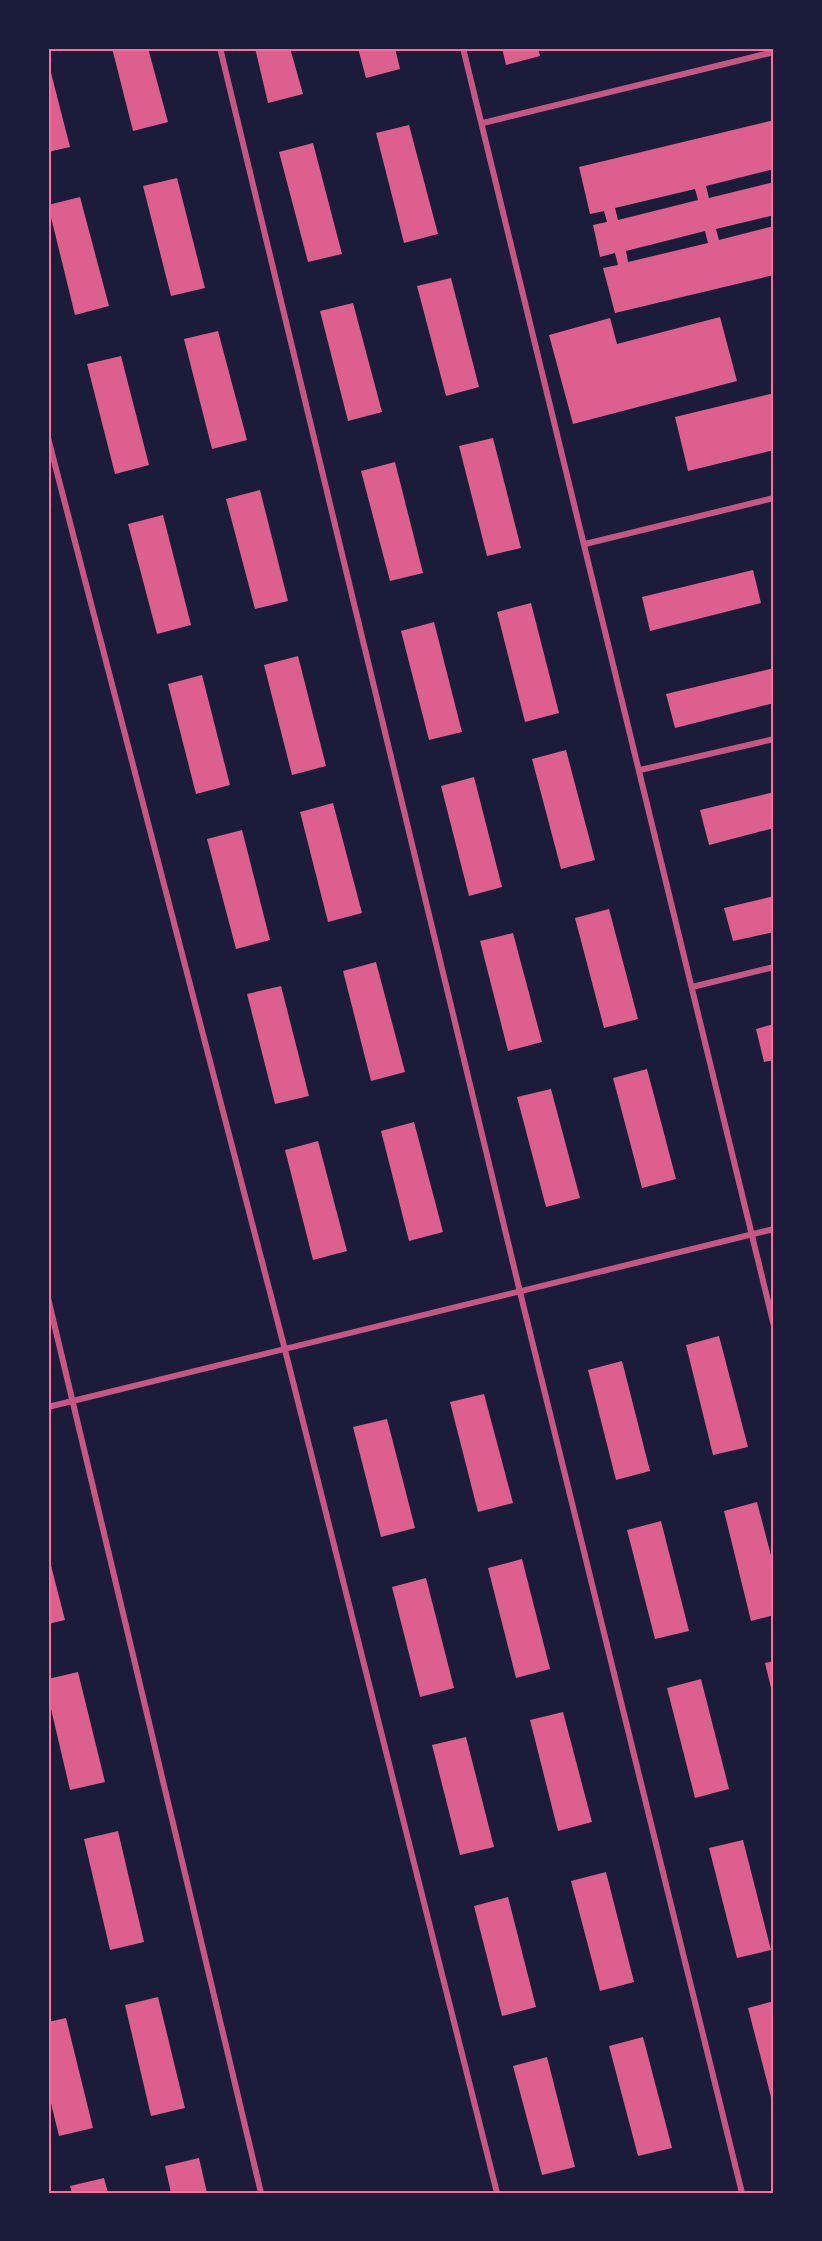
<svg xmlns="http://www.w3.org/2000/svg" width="822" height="2241" font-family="Manrope,sans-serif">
<rect width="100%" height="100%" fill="#1b1b3a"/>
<g fill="#dd5f8e" fill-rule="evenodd">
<path d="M 112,48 L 148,48 L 168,122 L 133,131 Z"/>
<path d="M 255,48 L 290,48 L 303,94 L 268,103 Z"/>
<path d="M 358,48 L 395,48 L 400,69 L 366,78 Z"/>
<path d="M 502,48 L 538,48 L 540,56 L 506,65 Z"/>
<path d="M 49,65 L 70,147 L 48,152 L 48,66 Z"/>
<path d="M 774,120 L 774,169 L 706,186 L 709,198 L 774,182 L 774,215 L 716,229 L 719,240 L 774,226 L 774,275 L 615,313 L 603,268 L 618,265 L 615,253 L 600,257 L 593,225 L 607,222 L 604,211 L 590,214 L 579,167 ZM 695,189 L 698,200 L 618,220 L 615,208 ZM 705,231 L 708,243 L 628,262 L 626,251 Z"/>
<path d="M 409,125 L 438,234 L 404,243 L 376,133 Z"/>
<path d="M 313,143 L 342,254 L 308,262 L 279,152 Z"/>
<path d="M 177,178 L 205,288 L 171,296 L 143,186 Z"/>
<path d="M 80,197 L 109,306 L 75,315 L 48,205 Z"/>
<path d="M 451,278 L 479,387 L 446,396 L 417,286 Z"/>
<path d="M 353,303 L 382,412 L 348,421 L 320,311 Z"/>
<path d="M 720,317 L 737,381 L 573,424 L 549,335 L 610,318 L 617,344 Z"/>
<path d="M 218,331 L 247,440 L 212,449 L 184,339 Z"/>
<path d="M 121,356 L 149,465 L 115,474 L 87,364 Z"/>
<path d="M 774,393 L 774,450 L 688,471 L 675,417 Z"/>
<path d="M 493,438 L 521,548 L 487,556 L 459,446 Z"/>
<path d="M 395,462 L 423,573 L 390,581 L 361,471 Z"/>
<path d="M 260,490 L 288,601 L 255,609 L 226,499 Z"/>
<path d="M 163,515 L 191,625 L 157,634 L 128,524 Z"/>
<path d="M 753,570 L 761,603 L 650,631 L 642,597 Z"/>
<path d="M 531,603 L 559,713 L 525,722 L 497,612 Z"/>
<path d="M 434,622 L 462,732 L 429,740 L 401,631 Z"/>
<path d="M 298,656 L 326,766 L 292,775 L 264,665 Z"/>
<path d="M 774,668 L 774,703 L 675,728 L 666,694 Z"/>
<path d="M 202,675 L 230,785 L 196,794 L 168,684 Z"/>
<path d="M 566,750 L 595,860 L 561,869 L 532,759 Z"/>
<path d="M 474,777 L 502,887 L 469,896 L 441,786 Z"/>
<path d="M 774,792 L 774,828 L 709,845 L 700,810 Z"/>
<path d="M 333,803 L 362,913 L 328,922 L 300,812 Z"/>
<path d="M 242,830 L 270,940 L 236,949 L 207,839 Z"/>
<path d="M 774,896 L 774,932 L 733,941 L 724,908 Z"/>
<path d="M 609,909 L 638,1019 L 604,1028 L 575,918 Z"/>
<path d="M 513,933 L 542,1042 L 508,1051 L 480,941 Z"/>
<path d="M 376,962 L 405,1072 L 371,1081 L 343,971 Z"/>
<path d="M 281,986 L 309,1096 L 275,1104 L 247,994 Z"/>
<path d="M 774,1024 L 774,1060 L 764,1062 L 756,1029 Z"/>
<path d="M 647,1069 L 676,1179 L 642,1188 L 613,1078 Z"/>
<path d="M 551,1089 L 580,1198 L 546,1207 L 517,1097 Z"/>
<path d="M 414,1122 L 443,1232 L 409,1241 L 381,1131 Z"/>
<path d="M 318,1141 L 347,1251 L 313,1260 L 285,1150 Z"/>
<path d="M 719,1336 L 748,1447 L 713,1455 L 686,1345 Z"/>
<path d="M 622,1361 L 650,1471 L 616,1480 L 588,1370 Z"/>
<path d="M 484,1394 L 513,1503 L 478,1512 L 450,1402 Z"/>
<path d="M 387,1419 L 415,1528 L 381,1537 L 353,1427 Z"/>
<path d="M 757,1502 L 774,1567 L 774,1615 L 751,1621 L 724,1511 Z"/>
<path d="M 661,1521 L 689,1631 L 655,1639 L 627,1530 Z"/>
<path d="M 48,1554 L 65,1620 L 48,1624 Z"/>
<path d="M 522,1559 L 550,1669 L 516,1678 L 488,1568 Z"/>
<path d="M 426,1578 L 454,1688 L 420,1697 L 392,1587 Z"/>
<path d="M 774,1661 L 774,1696 L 773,1696 L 765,1663 Z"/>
<path d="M 78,1672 L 105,1782 L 70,1790 L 48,1696 L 48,1679 Z"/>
<path d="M 701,1679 L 729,1789 L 695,1798 L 667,1688 Z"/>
<path d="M 563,1712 L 592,1822 L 558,1831 L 530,1720 Z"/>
<path d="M 466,1737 L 494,1847 L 460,1855 L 432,1745 Z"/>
<path d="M 118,1831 L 144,1942 L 110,1950 L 84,1839 Z"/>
<path d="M 743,1840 L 771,1950 L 737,1958 L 709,1848 Z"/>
<path d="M 606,1872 L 634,1982 L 600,1991 L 571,1881 Z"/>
<path d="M 508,1897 L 536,2007 L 502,2016 L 474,1906 Z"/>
<path d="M 158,1997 L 185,2108 L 151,2116 L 125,2005 Z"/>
<path d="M 774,2001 L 774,2105 L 773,2105 L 748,2008 Z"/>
<path d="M 66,2018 L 93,2128 L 59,2136 L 48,2091 L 48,2022 Z"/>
<path d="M 643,2037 L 672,2148 L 638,2156 L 609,2046 Z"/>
<path d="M 547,2057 L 575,2167 L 542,2175 L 513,2066 Z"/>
<path d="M 199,2158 L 207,2193 L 171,2193 L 165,2166 Z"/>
<path d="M 104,2178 L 108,2193 L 72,2193 L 70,2186 Z"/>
</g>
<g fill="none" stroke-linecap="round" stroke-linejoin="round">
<g stroke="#c65784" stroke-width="6">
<path d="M 220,48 L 520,1292 L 742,2193"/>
<path d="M 463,48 L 774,1326"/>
<path d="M 483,123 L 774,52"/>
<path d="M 48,438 L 285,1350 L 497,2193"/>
<path d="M 585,544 L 774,498"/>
<path d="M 640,770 L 774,739"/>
<path d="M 692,987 L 774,967"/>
<path d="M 48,1298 L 261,2193"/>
<path d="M 48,1407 L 774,1229"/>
</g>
</g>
<rect width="822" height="2241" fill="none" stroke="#1b1b3a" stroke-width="99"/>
<rect x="50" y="50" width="722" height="2142" fill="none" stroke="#ff6b9d" stroke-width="2"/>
</svg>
